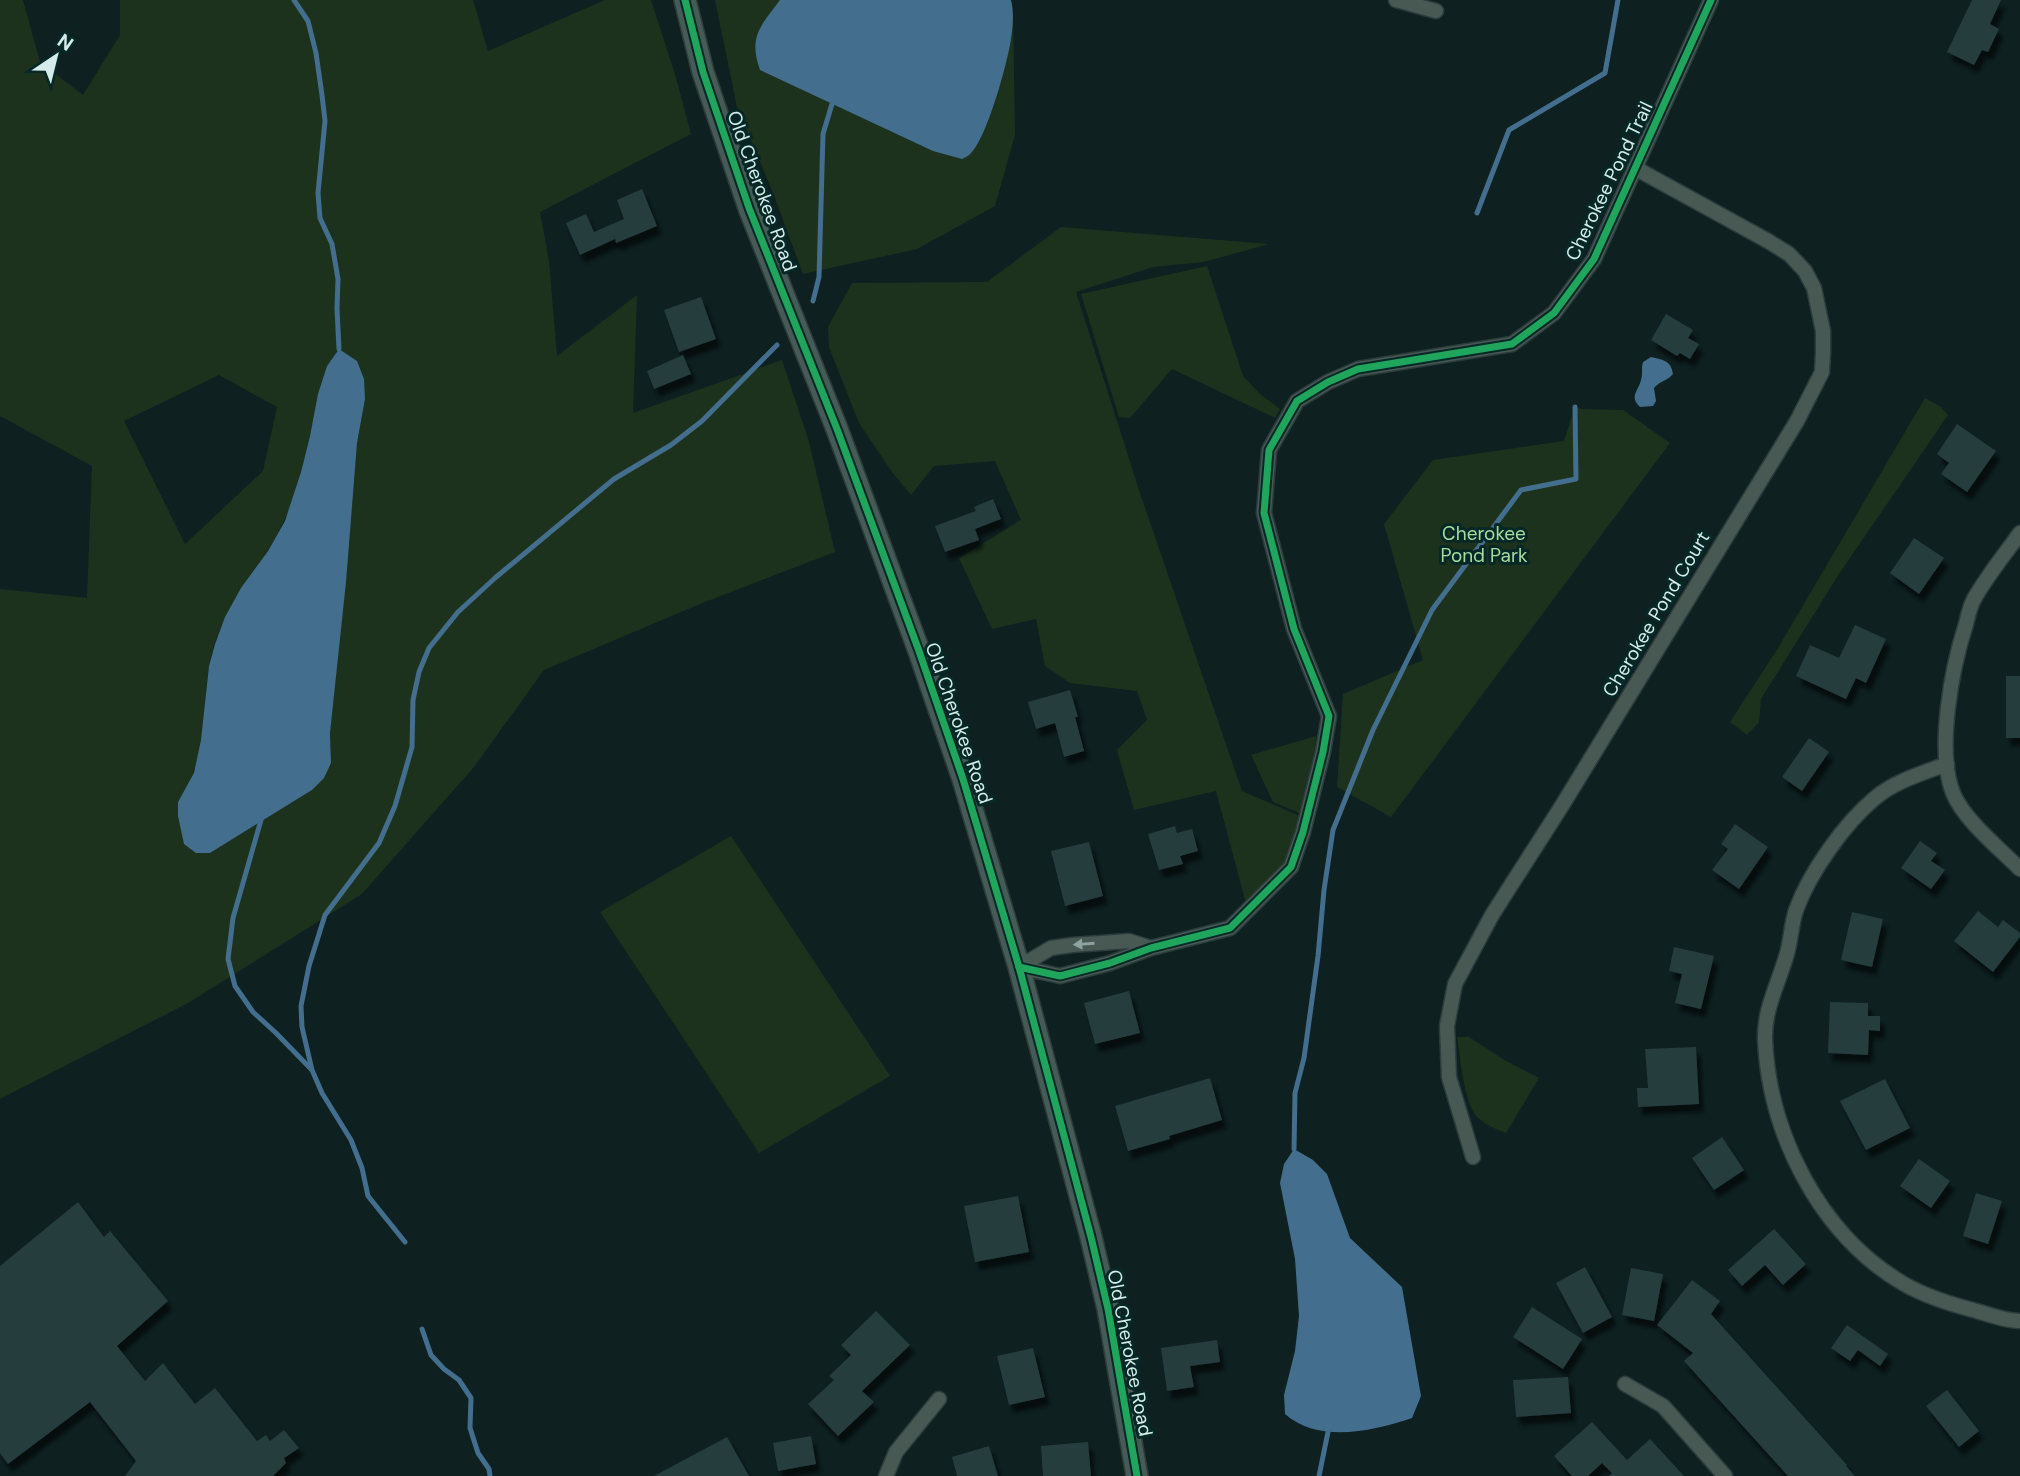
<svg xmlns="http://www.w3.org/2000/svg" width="2020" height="1476" font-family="'DM Sans',sans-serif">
<defs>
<filter id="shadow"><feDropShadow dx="4.5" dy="8" stdDeviation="2" flood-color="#0009"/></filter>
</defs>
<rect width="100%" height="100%" fill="#0e2020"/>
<g fill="#1d321d" fill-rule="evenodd">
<path d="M 0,0 L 23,0 L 40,62 L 83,95 L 120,35 L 120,0 L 473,0 L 488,51 L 605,0 L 651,0 L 675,74 L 691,134 L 540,212 L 549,261 L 557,356 L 637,295 L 633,413 L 782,360 L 809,442 L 835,552 L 700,604 L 544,670 L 474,767 L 362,894 L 188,1003 L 0,1099 L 0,589 L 87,598 L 92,466 L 0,416 ZM 339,349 L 365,399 L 357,443 L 330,733 L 331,763 L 312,790 L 210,853 L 178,802 C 183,793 190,783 194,774 C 209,734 201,682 215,642 C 232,595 264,564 284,521 C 294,502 299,480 304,460 C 312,429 319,397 327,366 ZM 219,375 L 277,407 L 263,471 L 185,544 L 124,421 Z"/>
<path d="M 715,0 L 1011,0 L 1013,9 L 1015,135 L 995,206 L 917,249 L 803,274 L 773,193 L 737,107 Z"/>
<path d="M 1061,227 L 1269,244 L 1204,262 L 1153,267 L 1076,292 L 1139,490 L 1242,791 L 1307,819 L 1291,867 L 1248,911 L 1216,791 L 1134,810 L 1117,750 L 1147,720 L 1137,691 L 1070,683 L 1045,666 L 1036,619 L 992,629 L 959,558 L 1021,520 L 995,461 L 934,466 L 911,495 L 892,472 L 859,423 L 829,347 L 828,327 L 852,283 L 987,282 Z"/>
<path d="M 1207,266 L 1243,376 L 1259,393 L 1280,409 L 1275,418 L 1172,369 L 1130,418 L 1119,417 L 1081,294 Z"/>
<path d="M 1925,398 L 1941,407 L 1948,415 L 1839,574 L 1761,699 L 1759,722 L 1747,735 L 1730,722 L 1778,648 Z"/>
<path d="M 1575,407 L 1581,409 L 1623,410 L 1670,443 L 1391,817 L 1337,787 L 1343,694 L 1423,660 L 1384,524 L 1433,460 L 1564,441 Z"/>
<path d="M 1316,736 L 1315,757 L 1304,815 L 1273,802 L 1251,755 Z"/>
<path d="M 731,836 L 890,1076 L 759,1153 L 600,912 Z"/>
<path d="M 1457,1037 L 1469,1037 L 1506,1061 L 1539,1078 L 1506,1133 C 1496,1129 1485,1125 1477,1117 C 1464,1102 1460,1057 1457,1037 Z"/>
</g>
<g fill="#446e8e">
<path d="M 780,0 L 1011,0 C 1014,12 1013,26 1011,39 C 1008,61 987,138 971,153 C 969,156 965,157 962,159 L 933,151 L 760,70 C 748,36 761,26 780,0 Z"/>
<path d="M 339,349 L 357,361 L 364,379 L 365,399 L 357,443 L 346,582 L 330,733 L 331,763 L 324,778 L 312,790 L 210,853 L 196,853 L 184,844 L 178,816 L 178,802 L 194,773 L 201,740 L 209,666 L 215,644 L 225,617 L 241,588 L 268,551 L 285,521 L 301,472 L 310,436 L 318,394 L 327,366 Z"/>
<path d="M 1651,357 C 1663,360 1671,360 1673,374 C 1667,381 1660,381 1654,388 L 1656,401 L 1653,406 L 1640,407 C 1629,396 1638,392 1641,380 C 1643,374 1641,368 1643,362 Z"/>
<path d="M 1294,1149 L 1313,1160 L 1327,1174 L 1350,1238 L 1402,1287 L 1421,1396 L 1412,1418 C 1373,1431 1319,1444 1285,1414 L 1284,1395 L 1295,1351 L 1299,1316 L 1295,1259 L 1280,1183 L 1284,1164 Z"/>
</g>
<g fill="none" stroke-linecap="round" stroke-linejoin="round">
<g stroke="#446e8e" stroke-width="5">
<path d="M 294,0 L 308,21 L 316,53 L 322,95 L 325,121 L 318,193 L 320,218 L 332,244 L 338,279 L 337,309 L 339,349"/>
<path d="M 1477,213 L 1509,130 L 1605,73 L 1618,0"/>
<path d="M 813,301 L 819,277 L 823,134 L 832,104"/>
<path d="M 261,820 L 233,918 L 228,959 L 235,986 L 253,1012 L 276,1033 L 311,1069"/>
<path d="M 1294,1149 L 1295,1093 L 1304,1058 L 1318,956 L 1324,890 L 1333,830 L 1373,730 L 1432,610 L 1521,490 L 1576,479 L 1575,407"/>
<path d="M 405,1242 L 368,1196 L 362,1168 L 351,1140 L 322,1093 L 312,1070 L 302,1027 L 301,1006 L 309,966 L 325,915 L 379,843 L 395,806 L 412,747 L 413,700 L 419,672 L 429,648 L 458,612 L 495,578 L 614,479 L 671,445 L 702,421 L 777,345"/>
<path d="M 422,1329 L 431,1355 L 444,1369 L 459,1380 L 471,1398 L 470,1428 L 478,1453 L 489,1469 L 490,1476"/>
<path d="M 1319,1476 L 1328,1432"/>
</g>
</g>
<g fill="#273c3d" filter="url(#shadow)">
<path d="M 1972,0 L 2001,0 L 1990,24 L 1999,29 L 1988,52 L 1982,50 L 1974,65 L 1947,52 Z"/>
<path d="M 642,189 L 657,226 L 616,243 L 615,239 L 580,255 L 566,223 L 586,214 L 594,232 L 624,219 L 617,200 Z"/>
<path d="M 701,297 L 716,339 L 679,352 L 664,310 Z"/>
<path d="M 1666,314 L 1693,330 L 1688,338 L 1699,344 L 1690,359 L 1680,353 L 1677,356 L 1651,340 Z"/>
<path d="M 683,355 L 691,374 L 654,389 L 647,371 Z"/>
<path d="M 1957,424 L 1996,451 L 1967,492 L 1941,474 L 1949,463 L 1937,454 Z"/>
<path d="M 993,499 L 1001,519 L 975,529 L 979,540 L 945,552 L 935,526 L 976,511 L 974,507 Z"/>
<path d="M 1914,538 L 1944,558 L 1919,594 L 1890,573 Z"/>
<path d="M 1855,625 L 1886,639 L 1866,683 L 1856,678 L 1846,699 L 1796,676 L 1810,645 L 1839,658 Z"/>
<rect x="2006" y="676" width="14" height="62"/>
<path d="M 1070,690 L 1078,717 L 1075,717 L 1084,751 L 1064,757 L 1055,723 L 1036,729 L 1028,702 Z"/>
<path d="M 1809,738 L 1829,752 L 1802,791 L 1782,777 Z"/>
<path d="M 1735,824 L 1768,847 L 1739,889 L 1712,870 L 1728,849 L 1721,844 Z"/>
<path d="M 1175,826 L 1177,833 L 1192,829 L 1198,851 L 1180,856 L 1183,864 L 1159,870 L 1148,834 Z"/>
<path d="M 1920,841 L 1937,853 L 1931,861 L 1945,870 L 1931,889 L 1901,868 Z"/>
<path d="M 1089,842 L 1103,896 L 1065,906 L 1051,851 Z"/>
<path d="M 1978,911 L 1998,927 L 2003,920 L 2020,933 L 2020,937 L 1993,972 L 1954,941 Z"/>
<path d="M 1852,912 L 1883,919 L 1872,967 L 1841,960 Z"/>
<path d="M 1674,947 L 1714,956 L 1701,1009 L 1675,1003 L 1682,974 L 1669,971 Z"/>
<path d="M 1129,991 L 1140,1033 L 1095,1044 L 1084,1003 Z"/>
<path d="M 1830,1002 L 1868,1003 L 1868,1016 L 1880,1016 L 1880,1031 L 1869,1030 L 1868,1055 L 1828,1053 Z"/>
<path d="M 1696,1047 L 1699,1104 L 1638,1107 L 1637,1088 L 1648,1088 L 1645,1049 Z"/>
<path d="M 1210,1078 L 1222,1120 L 1169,1136 L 1170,1139 L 1128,1151 L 1115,1106 Z"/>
<path d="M 1885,1079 L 1910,1128 L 1866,1150 L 1840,1101 Z"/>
<path d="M 1722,1137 L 1744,1170 L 1714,1190 L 1692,1158 Z"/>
<path d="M 1919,1159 L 1950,1181 L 1931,1208 L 1900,1186 Z"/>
<path d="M 1976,1193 L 2002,1201 L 1988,1244 L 1963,1236 Z"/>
<path d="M 1018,1196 L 1029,1252 L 975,1262 L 964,1206 Z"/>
<path d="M 78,1202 L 104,1237 L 110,1231 L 168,1301 L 117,1346 L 145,1381 L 163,1363 L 195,1404 L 215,1388 L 257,1441 L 266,1435 L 270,1441 L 284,1430 L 299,1448 L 284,1458 L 286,1463 L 273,1476 L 125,1476 L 136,1461 L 90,1402 L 8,1464 L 0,1453 L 0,1266 Z"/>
<path d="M 1774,1229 L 1806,1264 L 1783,1285 L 1765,1265 L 1742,1286 L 1728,1270 Z"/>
<path d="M 1585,1267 L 1612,1317 L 1583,1333 L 1556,1283 Z"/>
<path d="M 1631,1268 L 1663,1274 L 1654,1321 L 1622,1315 Z"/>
<path d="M 1692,1280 L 1720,1301 L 1711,1314 L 1847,1465 L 1846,1466 L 1855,1476 L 1788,1476 L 1684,1361 L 1693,1353 L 1657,1325 Z"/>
<path d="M 1532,1307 L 1582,1339 L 1563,1369 L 1513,1337 Z"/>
<path d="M 876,1311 L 910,1345 L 862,1391 L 874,1402 L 838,1436 L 808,1404 L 834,1380 L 829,1376 L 851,1355 L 841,1345 Z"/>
<path d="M 1847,1325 L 1888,1354 L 1880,1366 L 1858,1350 L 1850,1361 L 1831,1348 Z"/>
<path d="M 1217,1340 L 1220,1362 L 1190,1366 L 1194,1387 L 1167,1391 L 1161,1348 Z"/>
<path d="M 1033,1348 L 1045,1397 L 1009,1405 L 997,1356 Z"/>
<path d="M 1568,1377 L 1571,1413 L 1516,1417 L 1513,1380 Z"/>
<path d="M 1947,1390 L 1979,1431 L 1959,1447 L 1926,1406 Z"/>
<path d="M 1592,1422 L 1627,1460 L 1650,1439 L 1684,1476 L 1609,1476 L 1612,1473 L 1602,1463 L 1588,1476 L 1572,1476 L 1554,1456 Z"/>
<path d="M 811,1436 L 816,1464 L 778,1471 L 773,1443 Z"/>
<path d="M 727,1437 L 749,1476 L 654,1476 Z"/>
<path d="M 1088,1442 L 1091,1476 L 1043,1476 L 1041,1446 Z"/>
<path d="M 989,1446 L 998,1476 L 957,1476 L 952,1457 Z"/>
</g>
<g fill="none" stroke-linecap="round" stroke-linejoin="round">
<g stroke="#2c3b3b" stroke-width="17">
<g id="street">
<path d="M 1396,0 L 1436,11"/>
<path d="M 2020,533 C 2005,554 1987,576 1974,599 C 1970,606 1968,616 1966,624 C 1952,667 1936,750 1953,793 C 1964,820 1999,848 2020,869"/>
<path d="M 1947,764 C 1923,773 1895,781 1875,798 C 1844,824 1810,872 1796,910 C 1791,925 1791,942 1786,957 C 1778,984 1764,1010 1765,1039 C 1769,1134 1820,1235 1904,1284 C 1925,1296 1950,1304 1973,1310 C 1988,1314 2005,1321 2020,1321"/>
<path d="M 1019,967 L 1060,976 L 1110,963 L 1151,948 L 1230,928 L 1291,867 L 1303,832 L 1323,752 L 1329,716 L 1294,629 L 1264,513 L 1269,450 L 1297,401 L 1328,382 L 1358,369 L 1512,344 L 1554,313 L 1594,259 L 1711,0"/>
<path d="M 1019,967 L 1051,948 L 1072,945 L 1129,941 L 1151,948"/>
<path d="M 1473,1157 L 1449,1077 L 1447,1026 L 1455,984 L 1492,915 L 1563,804 L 1797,421 L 1822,372 L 1823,352 L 1823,331 L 1814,288 L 1805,271 L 1789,254 L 1768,241 L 1635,168"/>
<path d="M 1625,1384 L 1663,1406 L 1725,1476"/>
<path d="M 886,1476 L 896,1452 L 939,1399"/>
</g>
</g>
<g stroke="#2c3b3b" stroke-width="24">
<path id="secondary" d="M 685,0 L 703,72 L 749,208 L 837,429 L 919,651 L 963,779 L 1019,967 L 1091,1237 L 1108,1309 L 1137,1476"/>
</g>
<use href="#street" stroke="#485953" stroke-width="14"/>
<use href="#secondary" stroke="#465b55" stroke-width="21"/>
<g stroke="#062827" stroke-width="11">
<g id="cycleway">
<path d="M 685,0 L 703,72 L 749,208 L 837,429 L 919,651 L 963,779 L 1019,967 L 1091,1237 L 1108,1309 L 1137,1476"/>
<path d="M 1019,967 L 1060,976 L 1110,963 L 1151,948 L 1230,928 L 1291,867 L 1303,832 L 1323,752 L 1329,716 L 1294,629 L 1264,513 L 1269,450 L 1297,401 L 1328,382 L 1358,369 L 1512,344 L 1554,313 L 1594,259 L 1711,0"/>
</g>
</g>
<use href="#cycleway" stroke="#20a55d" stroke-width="7"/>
</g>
<defs><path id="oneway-solid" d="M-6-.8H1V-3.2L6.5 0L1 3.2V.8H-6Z" transform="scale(1.75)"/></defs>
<use fill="#8ea29e" href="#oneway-solid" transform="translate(1084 944) rotate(176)"/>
<g text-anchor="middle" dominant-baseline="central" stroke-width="6" stroke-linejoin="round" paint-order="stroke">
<g font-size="19" fill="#d5ecea" stroke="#062827">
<text transform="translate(1609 181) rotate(-64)">Cherokee Pond Trail</text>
<text transform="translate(762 191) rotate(70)">Old Cherokee Road</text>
<text transform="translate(1656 614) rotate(-59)">Cherokee Pond Court</text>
<text transform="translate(959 723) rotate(71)">Old Cherokee Road</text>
<text transform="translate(1130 1353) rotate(79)">Old Cherokee Road</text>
</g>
<g font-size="19" fill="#a6dd9e" stroke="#062827">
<text x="1484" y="533">Cherokee<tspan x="1484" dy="22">Pond Park</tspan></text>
</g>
</g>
<g transform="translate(56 56) rotate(35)" stroke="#062827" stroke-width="5" paint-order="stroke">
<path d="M0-5L12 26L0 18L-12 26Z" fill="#d5ecea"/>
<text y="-10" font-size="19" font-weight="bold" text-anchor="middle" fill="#d5ecea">N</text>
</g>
</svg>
